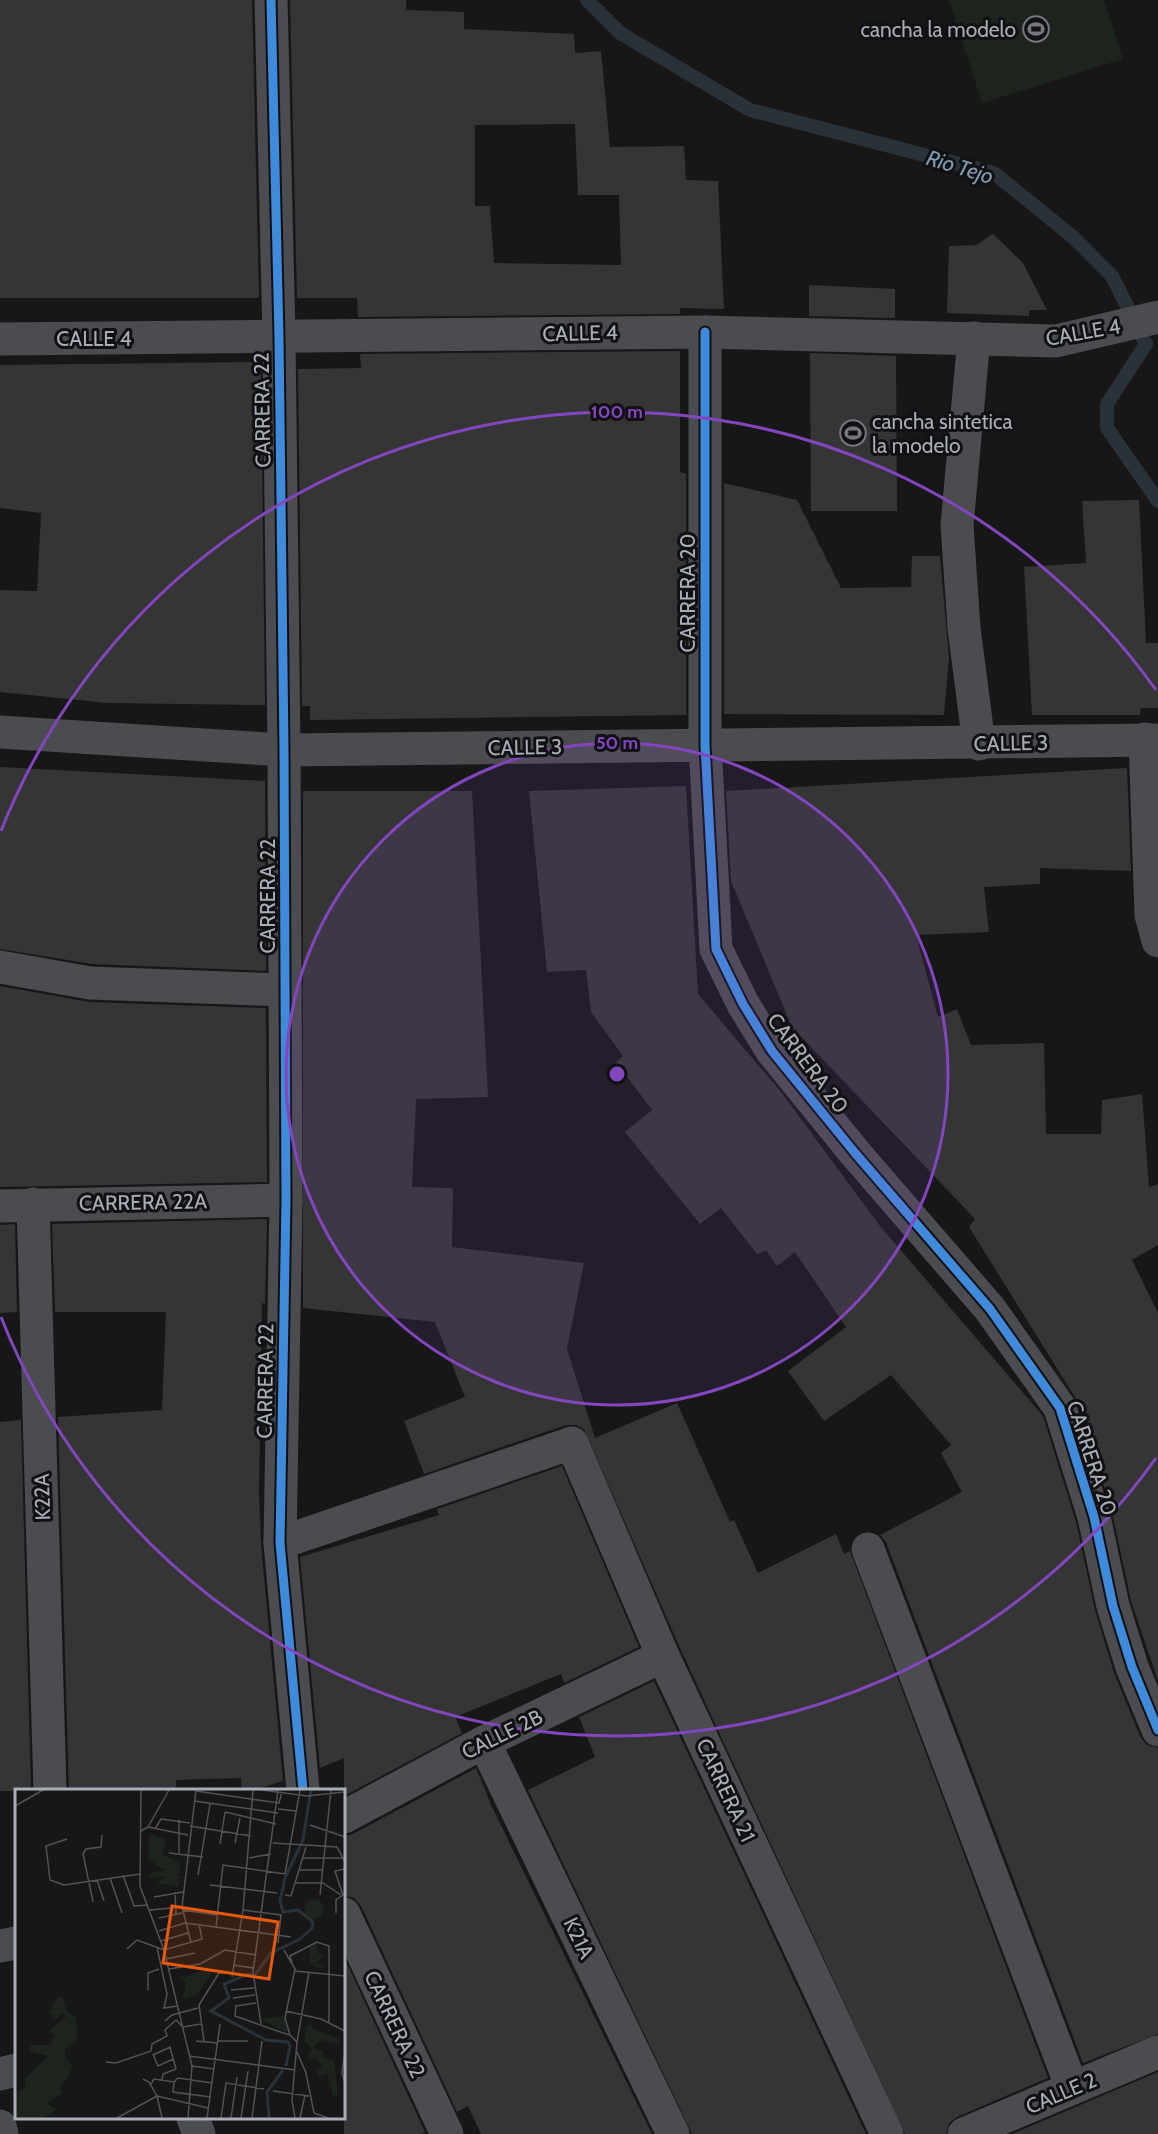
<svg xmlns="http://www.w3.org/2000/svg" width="1158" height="2134" font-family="Cabin,sans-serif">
<rect width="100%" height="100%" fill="#171717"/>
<path fill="#1d241e" d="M 949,0 L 1104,0 L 1123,59 L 982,103 Z"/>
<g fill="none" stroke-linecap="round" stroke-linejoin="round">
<path stroke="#2a3239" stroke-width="14" d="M 587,0 L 620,33 L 750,110 L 994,173 L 1073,237 L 1112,276 L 1146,344 L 1107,404 L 1107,428 L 1158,501"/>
</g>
<g fill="#353536" fill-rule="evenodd">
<path d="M 0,0 L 252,0 L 259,298 L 0,298 Z"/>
<path d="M 290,0 L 406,0 L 406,10 L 464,12 L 464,29 L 574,34 L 575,53 L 601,51 L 610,147 L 684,146 L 686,180 L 718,181 L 724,309 L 680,308 L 680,314 L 358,317 L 357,298 L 297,298 ZM 575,124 L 578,195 L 619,195 L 621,265 L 494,263 L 490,206 L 475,206 L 475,125 Z"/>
<path d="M 993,234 L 1023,263 L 1047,310 L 1029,310 L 1029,316 L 947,313 L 949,246 L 976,245 Z"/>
<path d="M 809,285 L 895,289 L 895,318 L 809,316 Z"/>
<path d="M 680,351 L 680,472 L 686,474 L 686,715 L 310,720 L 310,706 L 302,706 L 298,369 L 361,368 L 360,354 Z"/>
<path d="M 810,353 L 896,356 L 897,511 L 811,511 Z"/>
<path d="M 258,362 L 258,369 L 261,369 L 265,705 L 108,703 L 0,692 L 0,590 L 37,591 L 41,513 L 0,508 L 0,365 Z"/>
<path d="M 724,483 L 797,500 L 841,588 L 911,587 L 912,556 L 940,556 L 949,658 L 944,715 L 724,714 Z"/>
<path d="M 1139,500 L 1146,643 L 1158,643 L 1158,708 L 1141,708 L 1140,715 L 1032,715 L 1024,567 L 1086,563 L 1082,501 Z"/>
<path d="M 0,767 L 265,781 L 266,971 L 92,964 L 0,949 Z"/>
<path d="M 1127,768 L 1131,871 L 1040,868 L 1040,884 L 984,887 L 989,932 L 916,935 L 938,1017 L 957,1009 L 971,1045 L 1044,1043 L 1046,1134 L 1101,1134 L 1102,1100 L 1142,1094 L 1149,1187 L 1158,1184 L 1158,1245 L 1132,1260 L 1158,1313 L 1158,1681 L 1131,1601 L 1112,1512 L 1085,1426 L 1088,1424 L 1078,1402 L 969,1227 L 975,1219 L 792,1027 L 731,881 L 726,791 Z"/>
<path d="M 686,786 L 698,994 L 781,1092 L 880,1226 L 1043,1416 L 1076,1522 L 1095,1610 L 1114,1673 L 1141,1738 L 1147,1745 L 1158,1748 L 1158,2034 L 1083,2063 L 886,1542 L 880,1535 L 962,1492 L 941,1453 L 951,1445 L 891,1375 L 824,1421 L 788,1371 L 846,1327 L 795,1252 L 777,1266 L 766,1250 L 757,1254 L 721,1208 L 700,1224 L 625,1132 L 652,1110 L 616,1062 L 623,1056 L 591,1012 L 586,970 L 547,972 L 529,791 Z"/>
<path d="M 303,791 L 472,791 L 488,1097 L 416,1099 L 412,1187 L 453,1188 L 452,1247 L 584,1263 L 567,1349 L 595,1438 L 677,1403 L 730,1522 L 734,1520 L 758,1573 L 836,1534 L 844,1554 L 850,1551 L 1048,2078 L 957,2117 L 949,2123 L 946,2134 L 905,2134 L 680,1648 L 584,1429 L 576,1425 L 566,1425 L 424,1474 L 404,1421 L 465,1397 L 435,1322 L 303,1308 Z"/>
<path d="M 0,986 L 89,1002 L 266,1008 L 267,1182 L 0,1187 Z"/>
<path d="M 267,1219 L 265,1304 L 262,1303 L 259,1493 L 261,1545 L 283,1781 L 252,1791 L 242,1791 L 241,1778 L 176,1780 L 176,1791 L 69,1791 L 58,1417 L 162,1410 L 166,1312 L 55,1312 L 52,1224 Z"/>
<path d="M 15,1224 L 17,1312 L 0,1313 L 0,1225 Z"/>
<path d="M 21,1420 L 31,1791 L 0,1791 L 0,1422 Z"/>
<path d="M 562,1466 L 639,1647 L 564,1683 L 561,1674 L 455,1717 L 462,1733 L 344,1796 L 344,1758 L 320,1768 L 300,1557 L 439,1515 L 437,1509 Z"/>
<path d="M 654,1681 L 866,2134 L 692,2134 L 528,1790 L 595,1757 L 579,1717 Z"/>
<path d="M 476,1768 L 492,1807 L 652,2134 L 481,2134 L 468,2106 L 457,2112 L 361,1906 L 354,1898 L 344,1896 L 344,1836 L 353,1834 Z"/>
<path d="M 344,1957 L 425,2132 L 421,2134 L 344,2134 Z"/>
<path d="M 1158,2072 L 1158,2134 L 1012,2134 Z"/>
</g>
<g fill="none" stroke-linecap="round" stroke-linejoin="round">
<g stroke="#4b4c50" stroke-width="33">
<path d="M 271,0 L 279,337 L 284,750 L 286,1200 L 280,1543 L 303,1790"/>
<path d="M 705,332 L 705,745 L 716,949 L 743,1004 L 772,1051 L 855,1153 L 990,1309 L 1060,1408 L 1094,1517 L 1113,1606 L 1132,1667 L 1158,1730"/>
<path d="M 974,338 L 957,525 L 964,628 L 979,744"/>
<path d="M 0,339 L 705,332 L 1056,341 L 1158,317"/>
<path d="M 0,732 L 284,750 L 1158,740"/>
<path d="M 1145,739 L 1151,915 L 1158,941"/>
<path d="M 0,967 L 90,983 L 285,990"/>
<path d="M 33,1204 L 50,1790"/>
<path d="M 0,1206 L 286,1200"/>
<path d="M 280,1543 L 572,1443 L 663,1656 L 887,2134"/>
<path d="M 868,1549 L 1072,2088"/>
<path d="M 484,1742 L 673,2134"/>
<path d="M 344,1817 L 484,1742 L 663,1656"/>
<path d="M 344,1914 L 447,2134"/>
<path d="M 0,1946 L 16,1943"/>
<path d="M 0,2074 L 16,2070"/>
<path d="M 193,2118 L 199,2134"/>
<path d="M 0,2126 L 2,2134"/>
<path d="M 964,2134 L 1158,2052"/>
</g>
<g stroke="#111113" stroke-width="13">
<g id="cycleway">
<path d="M 271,0 L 279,337 L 284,750 L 286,1200 L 280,1543 L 303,1790"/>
<path d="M 705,332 L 705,745 L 716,949 L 743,1004 L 772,1051 L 855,1153 L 990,1309 L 1060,1408 L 1094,1517 L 1113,1606 L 1132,1667 L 1158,1730"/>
</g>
</g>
<use href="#cycleway" stroke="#408adc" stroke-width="9"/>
</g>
<circle cx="617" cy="1074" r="331" fill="#8446be" fill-opacity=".12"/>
<g fill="none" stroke="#8446be" stroke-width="3">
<circle cx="617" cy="1074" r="331"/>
<path d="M1156 1458A662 662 0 0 1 1 1317M1 831A662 662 0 0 1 1156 690"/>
</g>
<defs>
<g id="stadium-ring" transform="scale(1.35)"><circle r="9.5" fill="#111113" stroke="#757880" stroke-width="1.5"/><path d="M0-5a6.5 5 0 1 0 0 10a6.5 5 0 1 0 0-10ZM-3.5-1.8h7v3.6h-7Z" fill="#757880"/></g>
</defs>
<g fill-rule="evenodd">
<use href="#stadium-ring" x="1036" y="29"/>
<use href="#stadium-ring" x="853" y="433"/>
</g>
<g text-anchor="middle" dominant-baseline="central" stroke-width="6" stroke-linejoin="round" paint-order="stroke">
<g font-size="21" fill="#a8adb8" stroke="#111113" text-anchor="end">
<text x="1016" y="29">cancha la modelo</text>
<text x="872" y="421" text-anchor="start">cancha sintetica<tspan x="872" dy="24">la modelo</tspan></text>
</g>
<g font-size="21" fill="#a8adb8" stroke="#111113">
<text transform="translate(1083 332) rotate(-10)">CALLE 4</text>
<text transform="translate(580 333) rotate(-1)">CALLE 4</text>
<text x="94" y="338">CALLE 4</text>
<text transform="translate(262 410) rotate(-91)">CARRERA 22</text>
<text transform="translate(687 593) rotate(-90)">CARRERA 20</text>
<text transform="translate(1011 743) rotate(-1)">CALLE 3</text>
<text transform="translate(525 747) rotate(-1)">CALLE 3</text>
<text transform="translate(267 896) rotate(-90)">CARRERA 22</text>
<text transform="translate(808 1063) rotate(53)">CARRERA 20</text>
<text transform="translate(143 1202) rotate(-1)">CARRERA 22A</text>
<text transform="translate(265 1381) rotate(-89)">CARRERA 22</text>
<text transform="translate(1092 1458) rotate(72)">CARRERA 20</text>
<text transform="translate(42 1497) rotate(-92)">K22A</text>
<text transform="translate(502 1734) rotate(-26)">CALLE 2B</text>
<text transform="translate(726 1790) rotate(65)">CARRERA 21</text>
<text transform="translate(579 1938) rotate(64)">K21A</text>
<text transform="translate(395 2024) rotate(65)">CARRERA 22</text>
<text transform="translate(1061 2093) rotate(-23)">CALLE 2</text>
</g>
<g font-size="22" font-style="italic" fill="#7f9bb3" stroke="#111113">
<text transform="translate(960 167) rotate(17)">Rio Tejo</text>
</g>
</g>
<g transform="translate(15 1789)">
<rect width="330" height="330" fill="#171717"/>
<path d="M 135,45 L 151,50 L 147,66 L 165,73 L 165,84 L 161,86 L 165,88 L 163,98 L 141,94 L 153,87 L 133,89 L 136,84 L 149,81 L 133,70 ZM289 120a10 10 0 1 1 20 0a10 10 0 1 1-20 0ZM 302,154 L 302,163 L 308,167 L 302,174 L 313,178 L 303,179 L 295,174 L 294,159 ZM 191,180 L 197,184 L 182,206 L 168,210 L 171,193 L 163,187 L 170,188 ZM 43,207 L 48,209 L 52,223 L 60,227 L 63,243 L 62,251 L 50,260 L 50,269 L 57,276 L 54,287 L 45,297 L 47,304 L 32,314 L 42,321 L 28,329 L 0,329 L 1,304 L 11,298 L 10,289 L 33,267 L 14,262 L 16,256 L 35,256 L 40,246 L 34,242 L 51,228 L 47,224 L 41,230 L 34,223 ZM 268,227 L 273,244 L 245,230 ZM 297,236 L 297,239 L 326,251 L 322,255 L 306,251 L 298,259 L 308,262 L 307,268 L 319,272 L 323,304 L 318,308 L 312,284 L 304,288 L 300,281 L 307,277 L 301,268 L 295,269 L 293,264 L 297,260 L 289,252 L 292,237 Z" fill="#1d241e"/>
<path fill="none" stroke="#2a3239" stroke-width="3" d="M 271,277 L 275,257 L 273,253 L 251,251 L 196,222 L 214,209 L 209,195 L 233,185 L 240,186 L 256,164 L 285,150 L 297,139 L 298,133 L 283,121 L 268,123 L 265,112 L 270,89 L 288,51 L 296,1M 254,329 L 252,303 L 268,281"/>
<path fill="none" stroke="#515357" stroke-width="1.5" d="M 126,1 L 125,97 L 149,161 L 177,277 L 173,329M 247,1 L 292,7 L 330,3M 181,2 L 264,14 L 267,3M 179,12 L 263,24M 0,17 L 28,1M 263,20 L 281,22M 210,23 L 261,35M 295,36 L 330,48M 175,37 L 236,47M 133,38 L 173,46M 140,40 L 146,30 L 175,34M 126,42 L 133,38 L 154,1M 52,50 L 31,57 L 35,91 L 49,96 L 125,85M 220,54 L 225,29M 258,54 L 322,58 L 330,73M 205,55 L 210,23M 154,64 L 188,68M 164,64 L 164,31M 234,69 L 256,65M 288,69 L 328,69M 284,81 L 307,81M 108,86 L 119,117 L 133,116M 183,86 L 195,15M 95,89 L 107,124M 82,91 L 89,112M 280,94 L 308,94 L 326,106M 195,96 L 262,104M 160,103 L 161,125M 270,106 L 276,107 L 291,58M 305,106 L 316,1M 139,108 L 168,103M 78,113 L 68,65 L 71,60 L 86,58 L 87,46M 135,121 L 167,118M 167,121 L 203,126M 228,121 L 266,126 L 263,154M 321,124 L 321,111 L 328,106 L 320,82 L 330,80M 144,129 L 167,124M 201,138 L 208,76 L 270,85 L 285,1M 144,142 L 170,134 L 276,148M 146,152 L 173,144M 176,153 L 167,118 L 181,1M 142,158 L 152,205 L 149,219 L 162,217M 112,160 L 122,151 L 149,161 L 187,150 L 184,135M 269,161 L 280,180 L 270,229 L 275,246 L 282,253M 151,170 L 180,164M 277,174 L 275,167 L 302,153 L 314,157 L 314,234M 218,176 L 238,179M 154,180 L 185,175 L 210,161 L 241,166M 280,182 L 330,187M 217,188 L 228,121 L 238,1M 133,201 L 133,184 L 144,180M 216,201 L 239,199M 218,209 L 240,206M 241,214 L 221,217 L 220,227 L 274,246M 271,222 L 306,230 L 330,242M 150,232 L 157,226 L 183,219M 246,235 L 238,183 L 263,1M 181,252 L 203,254M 189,252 L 184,216 L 204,184 L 217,184M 203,252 L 233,252M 330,261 L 327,284 L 330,294M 282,263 L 291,284 L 299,324 L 313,329M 138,265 L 143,277 L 158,270M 138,266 L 155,258 L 161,280 L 148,285 L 147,291M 174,267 L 280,281M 91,273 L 101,274 L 136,262 L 137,255 L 152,247 L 150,241 L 161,231 L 168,238 L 186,235M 177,277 L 199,280M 128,290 L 134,293 L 142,307 L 147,329M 159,293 L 158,303 L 196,308M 136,295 L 139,290 L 159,293 L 163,289 L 197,294M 258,302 L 294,307M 142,307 L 193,319M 102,329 L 142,307M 192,329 L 205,235M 206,329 L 211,294 L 249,300M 216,329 L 222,288M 226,329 L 233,282M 237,329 L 247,252M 280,329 L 277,311 L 282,253 L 294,183M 285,329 L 290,306"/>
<path fill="#e8590c" fill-opacity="0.15" stroke="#e8590c" stroke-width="3" d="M 157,117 L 263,133 L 254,190 L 148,174 Z"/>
<rect width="330" height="330" fill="none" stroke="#a8adb8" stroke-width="3"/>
</g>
<circle cx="617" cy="1074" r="9" fill="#8446be" stroke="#111113" stroke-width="3"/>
<g font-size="18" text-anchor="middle" font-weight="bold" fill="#8446be" stroke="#111113" stroke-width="6" stroke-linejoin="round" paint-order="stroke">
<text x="617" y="418">100 m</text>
<text x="617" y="749">50 m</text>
</g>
</svg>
